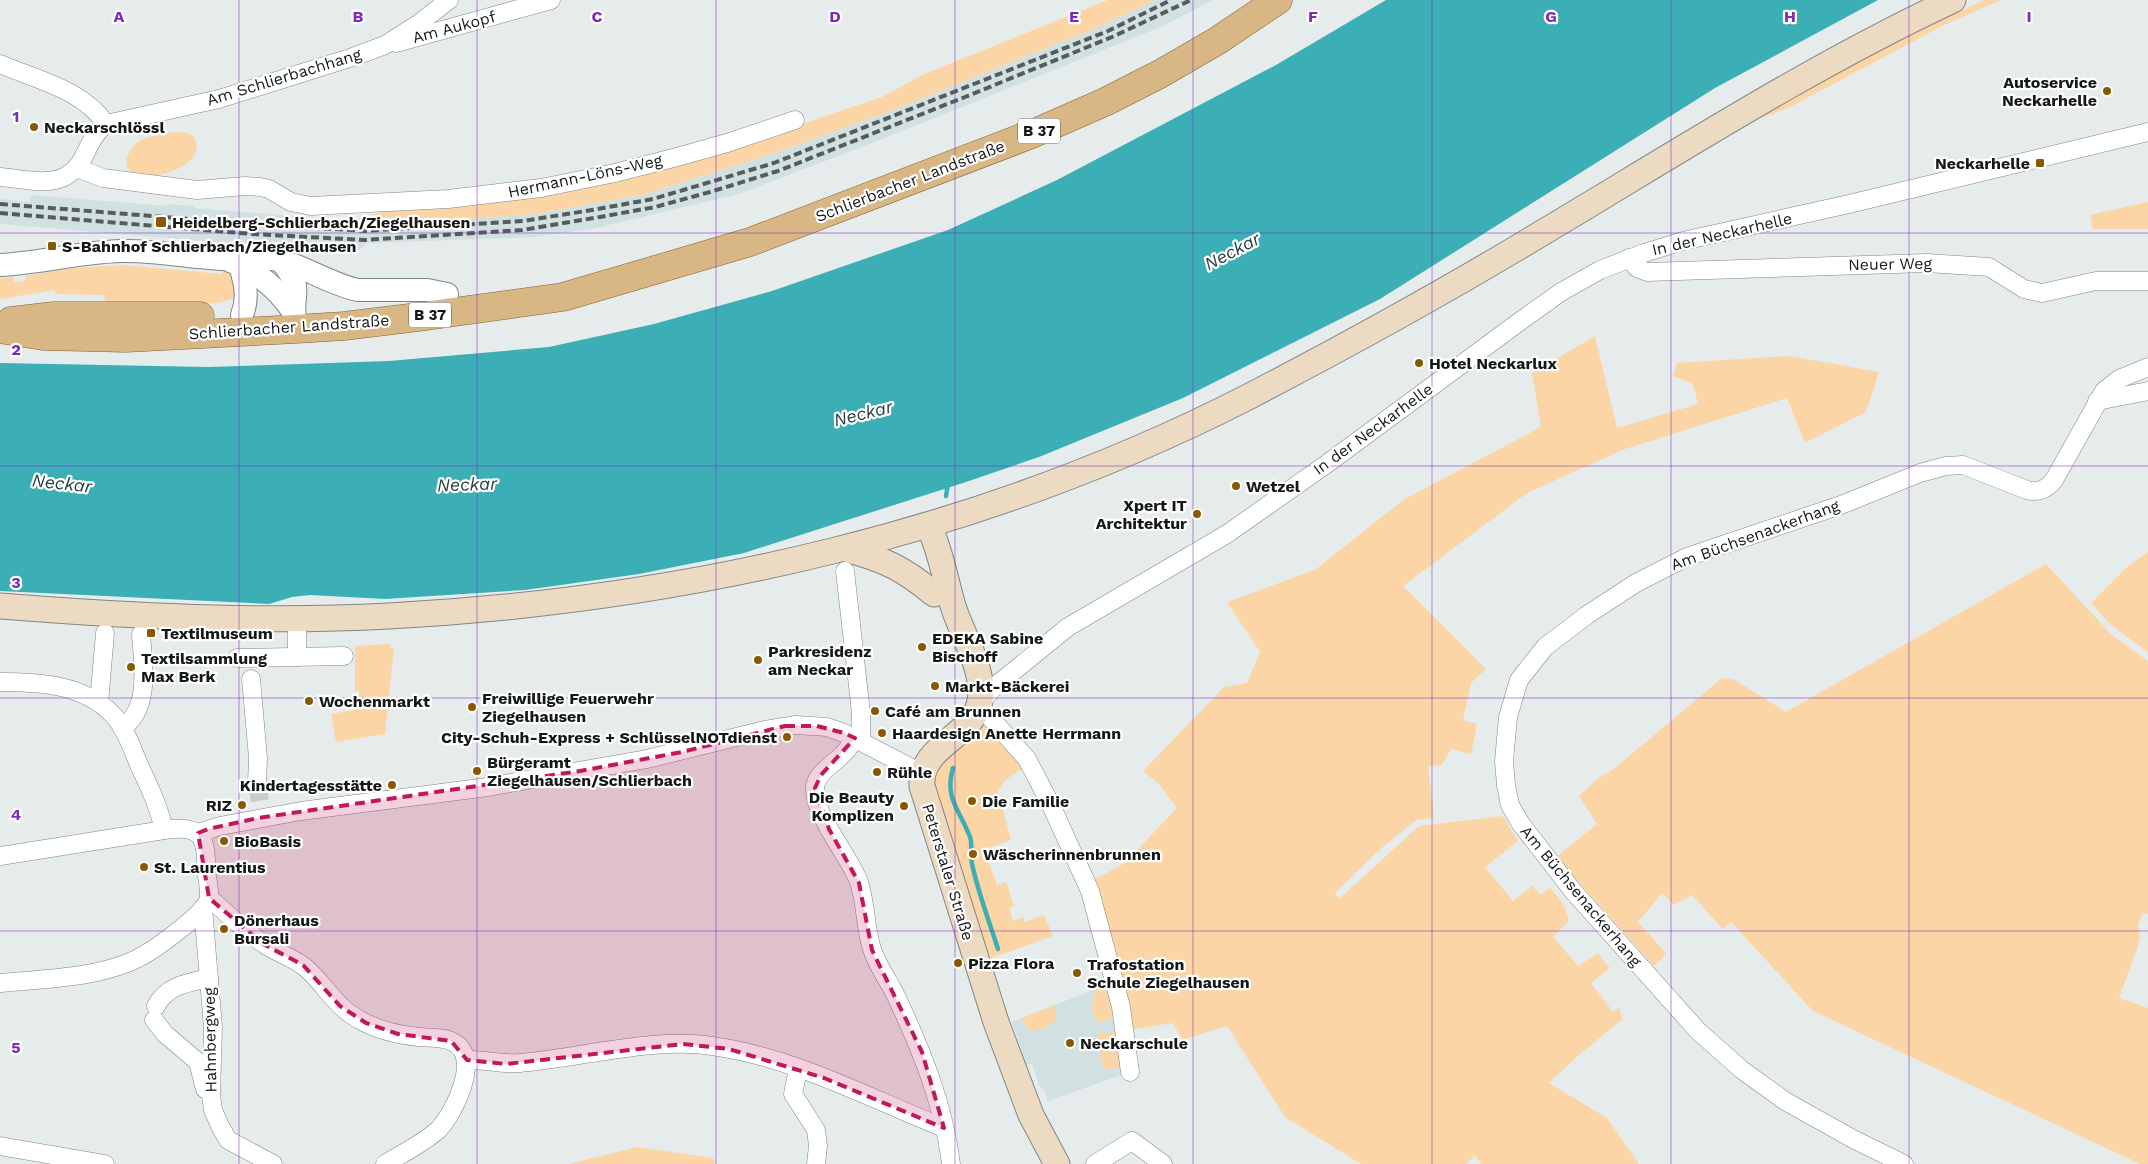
<svg xmlns="http://www.w3.org/2000/svg" width="2148" height="1164" font-family="'Work Sans',sans-serif">
<rect width="100%" height="100%" fill="#e6ecec"/>
<g fill="#d1e1e1">
<path d="M 1156,0 L 1213,0 L 1163,26 L 880,140 L 739,194 L 596,228 L 535,237 L 367,243 L 353,255 L 344,250 L 251,245 L 0,224 L 0,199 L 30,202 L 31,195 L 168,206 L 168,204 L 194,206 L 194,208 L 345,220 L 432,222 L 535,214 L 646,194 L 772,154 L 891,111 L 1096,28 Z"/>
<path d="M 1108,984 L 1124,1074 L 1048,1101 L 1043,1087 L 1040,1088 L 1032,1064 L 1027,1065 L 1012,1022 Z"/>
</g>
<g fill="#fbd5a5">
<path d="M 1108,0 L 1156,0 L 1096,28 L 891,111 L 772,154 L 646,194 L 535,214 L 432,222 L 354,220 L 400,206 L 746,143 L 882,97 L 924,74 Z"/>
<path d="M 1984,0 L 2001,0 L 1946,24 L 1792,106 L 1771,115 L 1750,120 L 1886,46 Z"/>
<path d="M 174,132 L 185,132 L 194,137 C 215,175 105,194 130,151 C 139,136 159,134 174,132 Z"/>
<path d="M 2148,202 L 2148,229 L 2093,229 L 2090,215 Z"/>
<path d="M 123,265 L 222,274 L 223,271 L 234,275 L 235,297 C 218,310 129,304 104,303 L 105,298 L 102,295 L 55,294 L 55,290 L 0,299 L 0,278 L 13,277 L 14,282 L 25,281 L 25,276 L 72,268 Z"/>
<path d="M 1595,336 L 1617,428 L 1698,404 L 1693,384 L 1673,376 L 1677,363 L 1790,356 L 1879,372 L 1866,412 L 1805,443 L 1787,398 L 1625,449 L 1527,493 L 1403,586 L 1486,669 L 1471,683 L 1463,720 L 1477,724 L 1471,754 L 1451,749 L 1442,765 L 1428,766 L 1434,818 L 1416,820 L 1379,850 L 1335,893 L 1339,899 L 1419,826 L 1503,816 L 1518,841 L 1485,867 L 1513,901 L 1532,886 L 1541,895 L 1550,887 L 1565,907 L 1569,921 L 1553,937 L 1578,966 L 1598,953 L 1610,968 L 1591,983 L 1613,1012 L 1619,1008 L 1623,1019 L 1581,1053 L 1549,1083 L 1607,1118 L 1639,1164 L 1481,1164 L 1475,1155 L 1466,1164 L 1361,1164 L 1285,1117 L 1227,1026 L 1182,1040 L 1173,1023 L 1134,1029 L 1092,881 L 1125,863 L 1177,808 L 1158,783 L 1143,771 L 1224,687 L 1247,683 L 1260,652 L 1227,602 L 1315,570 L 1403,500 L 1541,427 L 1532,373 Z"/>
<path d="M 2148,552 L 2148,652 L 2111,625 L 2091,603 L 2128,566 Z"/>
<path d="M 2046,564 L 2111,634 L 2148,661 L 2148,914 L 2143,913 L 2138,925 L 2140,936 L 2137,949 L 2119,998 L 2148,1008 L 2148,1164 L 2140,1164 L 1813,1011 L 1731,922 L 1723,929 L 1692,895 L 1674,905 L 1662,893 L 1638,922 L 1667,954 L 1654,966 L 1556,857 L 1597,824 L 1579,796 L 1597,779 L 1615,768 L 1722,678 L 1735,680 L 1786,712 Z"/>
<path d="M 390,644 L 390,648 L 394,648 L 385,734 L 336,742 L 331,714 L 354,710 L 360,706 L 359,691 L 355,691 L 355,646 Z"/>
<path d="M 981,727 L 989,727 L 1028,767 C 1015,772 1004,778 998,792 L 1011,840 L 984,850 L 997,885 L 1006,882 L 1014,906 L 1009,908 L 1013,921 L 1023,917 L 1025,922 L 1044,915 L 1053,936 L 989,959 L 935,802 L 934,772 L 975,730 Z"/>
<path d="M 1108,984 L 1117,1016 L 1100,1023 C 1089,1012 1092,1004 1095,990 Z"/>
<path d="M 1055,1005 L 1057,1011 L 1054,1023 C 1045,1027 1037,1033 1028,1030 L 1022,1018 Z"/>
<path d="M 1118,1032 L 1123,1067 L 1103,1070 L 1098,1034 Z"/>
<path d="M 637,1147 L 713,1158 L 715,1164 L 568,1164 Z"/>
</g>
<path fill="#3bafb5" d="M 1386,0 L 1878,0 L 1715,88 L 1380,299 L 1183,398 L 1039,457 L 963,483 L 744,553 L 639,574 L 525,590 L 385,599 L 310,595 L 292,597 L 269,604 L 0,591 L 0,363 L 208,367 L 389,361 L 549,347 L 654,324 L 772,291 L 948,230 L 1057,180 L 1276,65 Z"/>
<g fill="none" stroke-linecap="round" stroke-linejoin="round">
<g stroke="#3bafb5" stroke-width="4.5">
<path d="M 946,496 L 948,483"/>
<path d="M 953,768 C 944,799 960,810 970,837 C 973,845 970,855 972,864 C 978,892 989,921 998,949"/>
</g>
<path stroke="#c7cccc" stroke-width="18" stroke-dasharray="18 9" stroke-linecap="butt" d="M 257,783 L 261,808"/>
<g stroke="#808585" stroke-width="19">
<g id="minor">
<path d="M 396,43 L 551,0"/>
<path d="M 0,64 C 37,80 82,89 106,124"/>
<path d="M 77,168 L 103,178 L 197,190 L 245,186 L 260,187 L 269,189 L 291,202 L 311,206 L 448,199 L 541,188 L 615,173 L 677,157 L 727,143 L 795,120"/>
<path d="M 0,177 C 33,180 66,192 84,156 C 90,144 95,132 106,124 L 219,99 L 353,57 L 385,45 L 418,24 L 449,0"/>
<path d="M 1629,258 L 1637,268 L 1647,272 L 1927,263 L 1989,267 L 2024,289 L 2042,293 L 2096,281 L 2148,281"/>
<path d="M 2097,401 L 2148,391"/>
<path d="M 845,571 L 861,713 L 861,741"/>
<path d="M 297,619 L 297,657"/>
<path d="M 237,658 L 344,656"/>
<path d="M 251,679 L 258,758 L 257,783"/>
<path d="M 0,682 C 39,682 83,684 112,714 C 125,727 132,748 139,765 C 149,786 159,807 164,830"/>
<path d="M 99,703 L 105,633"/>
<path d="M 122,728 C 151,709 143,664 141,634"/>
<path d="M 855,738 C 852,743 848,749 844,753 C 835,763 816,773 815,787 C 813,815 849,855 859,882 C 866,903 865,928 872,949 C 876,964 889,981 896,996 C 921,1049 944,1105 951,1164"/>
<path d="M 198,833 L 220,826 L 301,811 L 488,787 L 647,759 L 765,730 L 796,725 L 827,727 L 844,733 L 923,774"/>
<path d="M 0,856 L 164,830 C 207,824 205,840 207,876 C 208,884 211,896 207,903 C 199,917 157,948 142,956 C 103,978 44,979 0,983"/>
<path d="M 209,898 C 226,912 246,932 264,944 C 278,954 294,957 307,969 C 325,985 336,1007 358,1019 C 377,1030 398,1035 419,1037 C 430,1038 444,1037 453,1042 C 482,1056 455,1112 439,1129 C 424,1143 403,1153 385,1164"/>
<path d="M 203,908 L 213,1027 L 211,1095 L 213,1110 L 220,1126 L 228,1140 L 273,1164"/>
<path d="M 156,1006 C 167,985 188,983 209,978"/>
<path d="M 154,1020 L 165,1034 L 198,1062 L 205,1089"/>
<path d="M 467,1060 C 485,1059 502,1065 520,1063 C 581,1058 652,1037 712,1046 C 793,1057 869,1098 944,1128"/>
<path d="M 798,1069 L 793,1094 L 816,1130 L 818,1146 L 816,1164"/>
<path d="M 1130,1072 L 1121,1007 L 1090,891 L 1051,805 L 1027,759 L 979,705 L 994,687 L 1068,627 L 1227,534 L 1328,463 L 1519,322 L 1561,292 L 1600,270 L 1644,253 L 1683,241 L 1849,204 L 2148,132"/>
<path d="M 0,1146 L 105,1164"/>
<path d="M 1095,1164 L 1132,1141 L 1163,1164"/>
<path d="M 1904,1164 L 1853,1139 L 1785,1101 L 1742,1070 L 1698,1031 L 1573,891 L 1521,824 L 1510,805 L 1506,785 L 1504,761 L 1508,717 L 1519,680 L 1545,647 L 1587,615 L 1636,583 L 1687,557 L 1841,505 L 1920,473 L 1946,466 L 1963,465 L 2027,490 C 2039,493 2047,489 2054,480 L 2104,391 L 2119,379 L 2148,367"/>
</g>
</g>
<g stroke="#808585" stroke-width="24">
<g id="tertiary">
<path d="M 230,261 C 257,271 278,289 294,313"/>
<path d="M 281,261 C 305,290 291,290 295,320"/>
<path d="M 0,265 C 41,263 80,252 121,251 C 156,250 191,258 227,259 C 242,259 257,257 272,259 C 303,264 328,284 358,290 L 427,290 L 447,294"/>
<path d="M 240,265 C 245,283 249,297 242,315"/>
</g>
</g>
<g stroke="#808585" stroke-width="27">
<g id="secondary">
<path d="M 929,526 C 941,552 945,579 953,606 C 962,635 988,675 979,705 C 969,738 919,747 922,786 L 996,1022 L 1031,1115 L 1057,1164"/>
<path d="M 846,549 C 885,560 903,568 934,594"/>
<path d="M 0,606 C 129,616 259,623 389,616 C 686,600 982,533 1248,397 C 1348,345 1446,291 1542,233 C 1678,152 1810,67 1953,0"/>
</g>
</g>
<g stroke="#84602a" stroke-width="29">
<g id="primary">
<path d="M 11,321 L 54,316 L 200,316"/>
<path d="M 0,329 L 43,336 L 126,338 L 296,329 L 344,326 L 418,317 L 563,297 L 750,242 L 1032,134 L 1105,102 L 1160,74 L 1217,41 L 1278,0"/>
</g>
</g>
<use href="#minor" stroke="#fff" stroke-width="18"/>
<use href="#tertiary" stroke="#fff" stroke-width="22"/>
<use href="#secondary" stroke="#ecdbc2" stroke-width="25"/>
<use href="#primary" stroke="#d9b785" stroke-width="28"/>
<g stroke="#585b5b" stroke-width="4" stroke-dasharray="8 4" stroke-linecap="butt">
<path d="M 0,204 L 253,224 L 365,231 L 523,221 L 592,210 L 653,199 L 774,163 L 1108,31 L 1171,0"/>
<path d="M 0,213 L 252,234 L 365,240 L 522,230 L 600,217 L 655,207 L 710,192 L 778,171 L 965,97 L 1112,37 L 1191,0"/>
</g>
</g>
<path fill="#c2185b" fill-opacity="0.2" stroke="#c2185b" stroke-width="4" stroke-dasharray="10 6" stroke-linejoin="round" d="M 785,726 L 817,726 L 844,733 L 855,738 L 821,775 L 815,788 L 829,829 L 859,883 L 872,950 L 922,1052 L 944,1128 L 824,1078 L 729,1049 L 683,1044 L 506,1064 L 467,1060 L 451,1041 L 398,1034 L 366,1023 L 340,1006 L 303,965 L 263,944 L 209,898 L 198,833 L 208,829 L 258,818 L 580,771 L 682,752 Z"/>
<path fill="none" stroke="#7b2cbf" stroke-width="1" stroke-opacity="0.55" d="M 239,0 L 239,1164M 477,0 L 477,1164M 716,0 L 716,1164M 955,0 L 955,1164M 1193,0 L 1193,1164M 1432,0 L 1432,1164M 1671,0 L 1671,1164M 1909,0 L 1909,1164M 0,233 L 2148,233M 0,466 L 2148,466M 0,698 L 2148,698M 0,931 L 2148,931"/>
<g fill="#885900" stroke="#fff" stroke-width="2">
<circle cx="2107" cy="91" r="5"/>
<circle cx="34" cy="127" r="5"/>
<rect x="2035" y="158" width="10" height="10" rx="2.5"/>
<rect x="155" y="216" width="12" height="12" rx="2.5"/>
<rect x="47" y="241" width="10" height="10" rx="2.5"/>
<circle cx="1419" cy="363" r="5"/>
<circle cx="1236" cy="486" r="5"/>
<circle cx="1197" cy="514" r="5"/>
<rect x="146" y="628" width="10" height="10" rx="2.5"/>
<circle cx="922" cy="647" r="5"/>
<circle cx="758" cy="660" r="5"/>
<circle cx="131" cy="667" r="5"/>
<circle cx="935" cy="686" r="5"/>
<circle cx="309" cy="701" r="5"/>
<circle cx="472" cy="707" r="5"/>
<circle cx="875" cy="711" r="5"/>
<circle cx="882" cy="733" r="5"/>
<circle cx="787" cy="737" r="5"/>
<circle cx="477" cy="771" r="5"/>
<circle cx="877" cy="772" r="5"/>
<circle cx="392" cy="785" r="5"/>
<circle cx="972" cy="801" r="5"/>
<circle cx="242" cy="805" r="5"/>
<circle cx="904" cy="806" r="5"/>
<circle cx="224" cy="841" r="5"/>
<circle cx="973" cy="854" r="5"/>
<circle cx="144" cy="867" r="5"/>
<circle cx="224" cy="929" r="5"/>
<circle cx="958" cy="963" r="5"/>
<circle cx="1077" cy="973" r="5"/>
<circle cx="1070" cy="1043" r="5"/>
</g>
<g text-anchor="middle" dominant-baseline="central" stroke-width="4.5" stroke-linejoin="round" paint-order="stroke">
<g fill="#fff" stroke="#5c5d5d" stroke-width="1">
<rect x="1018" y="118.5" width="42" height="25" rx="4"/>
<rect x="409" y="302.5" width="42" height="25" rx="4"/>
</g>
<g font-size="15" font-weight="bold" fill="#161818">
<text x="1039" y="131">B 37</text>
<text x="430" y="315">B 37</text>
</g>
<g font-size="16" fill="#161818" stroke="#fff">
<text transform="translate(454 27) rotate(-15)">Am Aukopf</text>
<text transform="translate(284 77) rotate(-17)">Am Schlierbachhang</text>
<text transform="translate(585 176) rotate(-12)">Hermann-Löns-Weg</text>
<text transform="translate(910 181) rotate(-21)">Schlierbacher Landstraße</text>
<text transform="translate(1722 234) rotate(-13)">In der Neckarhelle</text>
<text transform="translate(1890 264) rotate(-1)">Neuer Weg</text>
<text transform="translate(289 327) rotate(-4)">Schlierbacher Landstraße</text>
<text transform="translate(1373 429) rotate(-36)">In der Neckarhelle</text>
<text transform="translate(1755 535) rotate(-20)">Am Büchsenackerhang</text>
<text transform="translate(948 872) rotate(73)">Peterstaler Straße</text>
<text transform="translate(1581 896) rotate(50)">Am Büchsenackerhang</text>
<text transform="translate(210 1040) rotate(-91)">Hahnbergweg</text>
</g>
<g font-size="16" font-weight="bold" fill="#161818" stroke="#fff" text-anchor="start">
<text x="2097" y="82" text-anchor="end">Autoservice<tspan x="2097" dy="18">Neckarhelle</tspan></text>
<text x="44" y="127">Neckarschlössl</text>
<text x="2030" y="163" text-anchor="end">Neckarhelle</text>
<text x="172" y="222">Heidelberg-Schlierbach/Ziegelhausen</text>
<text x="62" y="246">S-Bahnhof Schlierbach/Ziegelhausen</text>
<text x="1429" y="363">Hotel Neckarlux</text>
<text x="1246" y="486">Wetzel</text>
<text x="1187" y="505" text-anchor="end">Xpert IT<tspan x="1187" dy="18">Architektur</tspan></text>
<text x="161" y="633">Textilmuseum</text>
<text x="932" y="638">EDEKA Sabine<tspan x="932" dy="18">Bischoff</tspan></text>
<text x="768" y="651">Parkresidenz<tspan x="768" dy="18">am Neckar</tspan></text>
<text x="141" y="658">Textilsammlung<tspan x="141" dy="18">Max Berk</tspan></text>
<text x="945" y="686">Markt-Bäckerei</text>
<text x="482" y="698">Freiwillige Feuerwehr<tspan x="482" dy="18">Ziegelhausen</tspan></text>
<text x="319" y="701">Wochenmarkt</text>
<text x="885" y="711">Café am Brunnen</text>
<text x="892" y="733">Haardesign Anette Herrmann</text>
<text x="777" y="737" text-anchor="end">City-Schuh-Express + SchlüsselNOTdienst</text>
<text x="487" y="762">Bürgeramt<tspan x="487" dy="18">Ziegelhausen/Schlierbach</tspan></text>
<text x="887" y="772">Rühle</text>
<text x="382" y="785" text-anchor="end">Kindertagesstätte</text>
<text x="894" y="797" text-anchor="end">Die Beauty<tspan x="894" dy="18">Komplizen</tspan></text>
<text x="982" y="801">Die Familie</text>
<text x="232" y="805" text-anchor="end">RIZ</text>
<text x="234" y="841">BioBasis</text>
<text x="983" y="854">Wäscherinnenbrunnen</text>
<text x="154" y="867">St. Laurentius</text>
<text x="234" y="920">Dönerhaus<tspan x="234" dy="18">Bursali</tspan></text>
<text x="968" y="963">Pizza Flora</text>
<text x="1087" y="964">Trafostation<tspan x="1087" dy="18">Schule Ziegelhausen</tspan></text>
<text x="1080" y="1043">Neckarschule</text>
</g>
<g font-size="18" font-style="italic" fill="#274042" stroke="#fff">
<text transform="translate(1232 251) rotate(-28)">Neckar</text>
<text transform="translate(863 413) rotate(-14)">Neckar</text>
<text transform="translate(62 483) rotate(6)">Neckar</text>
<text transform="translate(467 484) rotate(-2)">Neckar</text>
</g>
</g>
<g font-size="16" text-anchor="middle" font-weight="bold" fill="#7b2cbf" stroke="#fff" stroke-width="4.5" stroke-linejoin="round" paint-order="stroke">
<text x="119" y="22">A</text>
<text x="358" y="22">B</text>
<text x="597" y="22">C</text>
<text x="835" y="22">D</text>
<text x="1074" y="22">E</text>
<text x="1313" y="22">F</text>
<text x="1551" y="22">G</text>
<text x="1790" y="22">H</text>
<text x="2029" y="22">I</text>
<text x="16" y="122">1</text>
<text x="16" y="355">2</text>
<text x="16" y="588">3</text>
<text x="16" y="820">4</text>
<text x="16" y="1053">5</text>
</g>
</svg>
